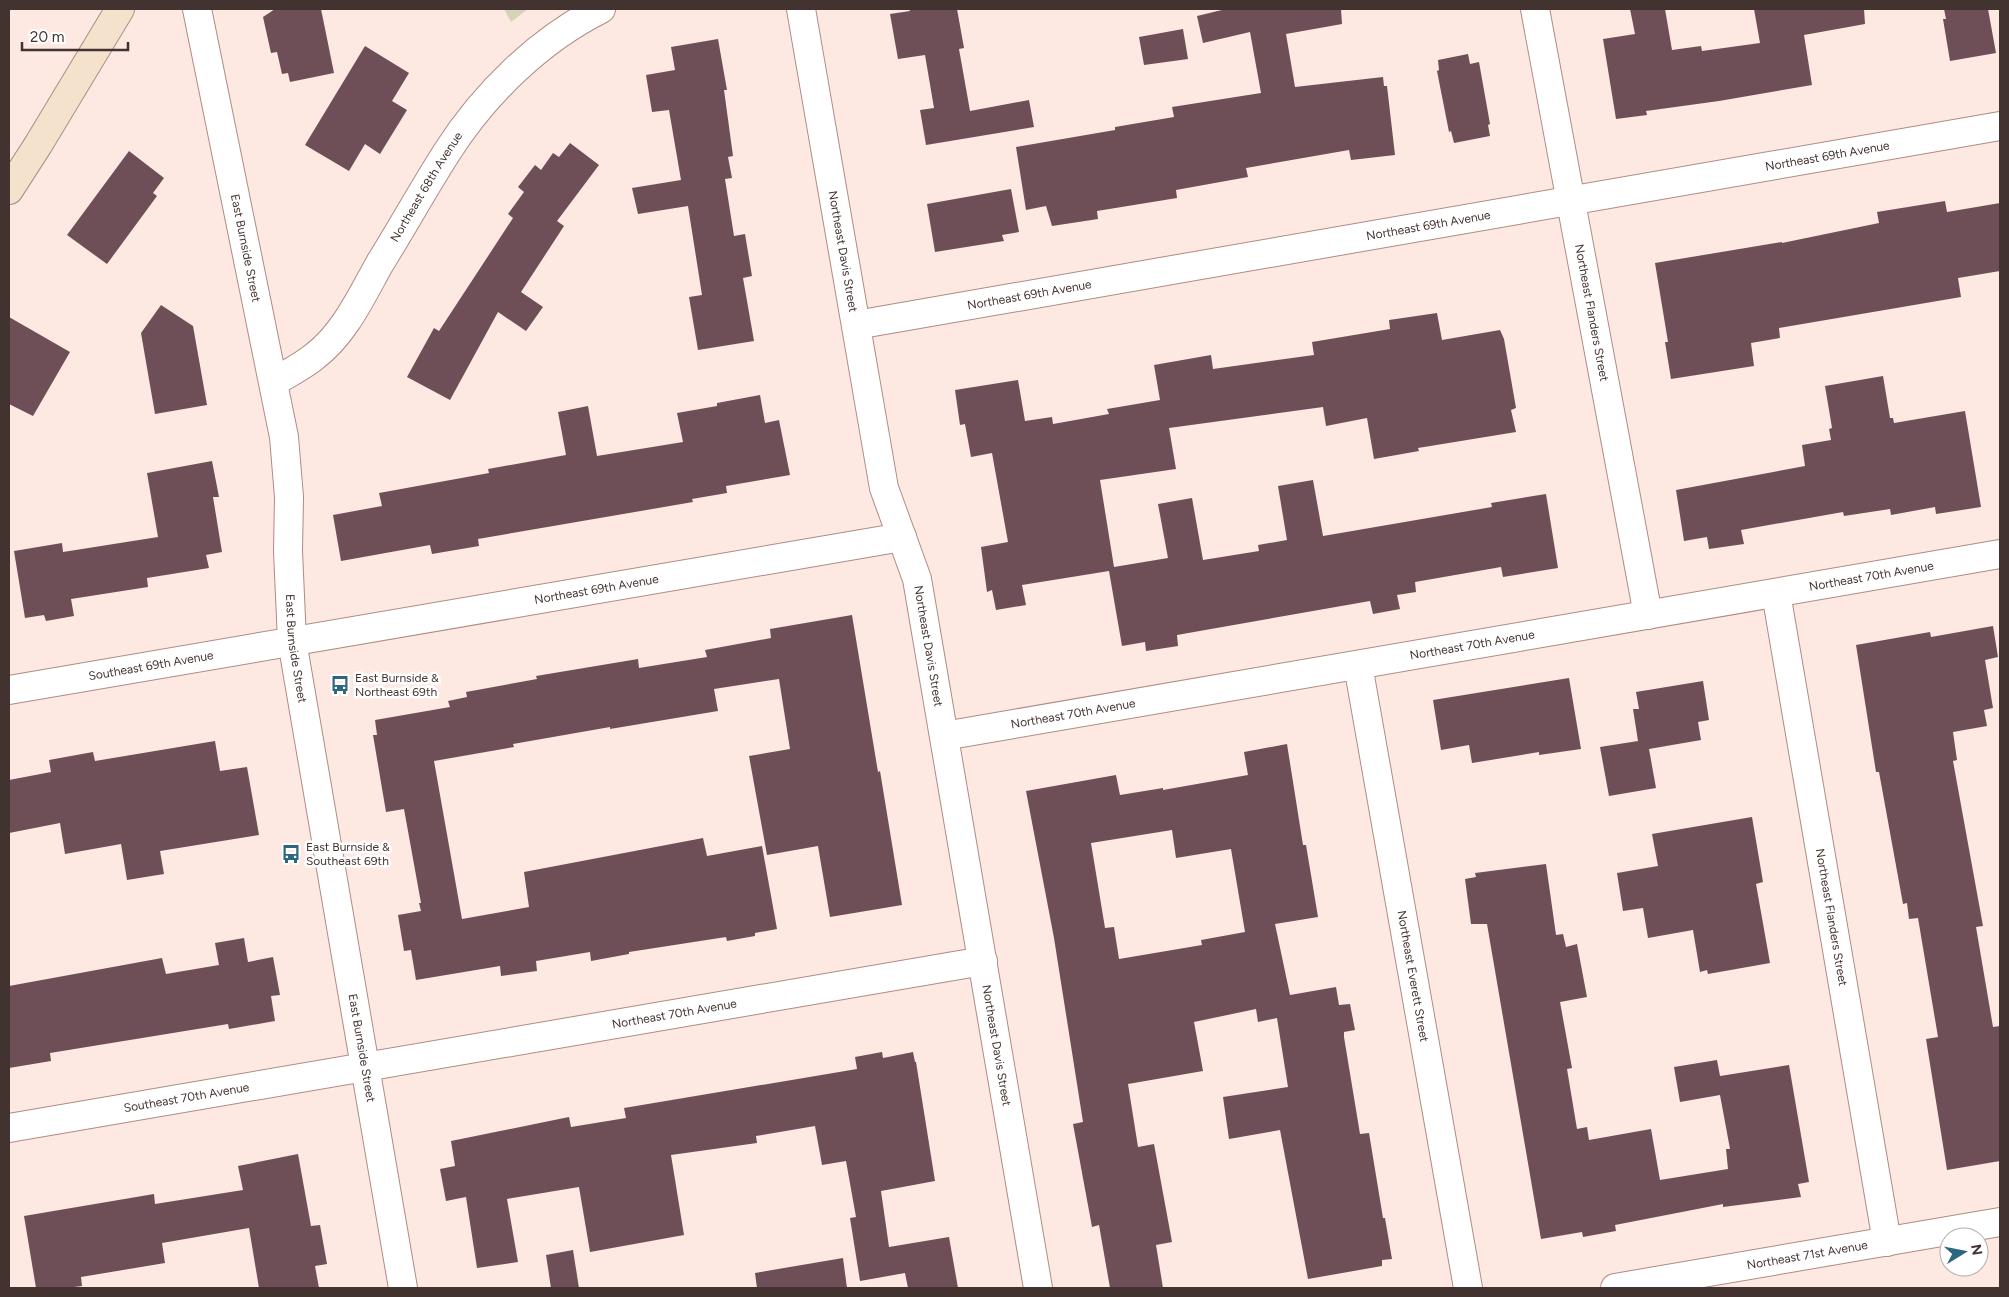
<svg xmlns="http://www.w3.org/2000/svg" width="2009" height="1297" font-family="Figtree,sans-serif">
<rect width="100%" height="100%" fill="#fee8e2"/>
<path fill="#d6d3b8" d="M 504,9 L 528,9 L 511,22 Z"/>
<g fill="#6e4f57" fill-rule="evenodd">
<path d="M 275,9 L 321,9 L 334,73 L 290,82 L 288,73 L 282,74 L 277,52 L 271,53 L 263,17 Z"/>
<path d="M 909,9 L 957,9 L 964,48 L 959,49 L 970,111 L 1029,100 L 1034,127 L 926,145 L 920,110 L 934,108 L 925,55 L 898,59 L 890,14 L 910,11 Z"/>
<path d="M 1226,9 L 1341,9 L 1342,24 L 1286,34 L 1295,87 L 1383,77 L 1384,86 L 1387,86 L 1395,155 L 1351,160 L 1349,150 L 1246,168 L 1248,177 L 1176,190 L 1177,198 L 1097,211 L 1098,219 L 1052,226 L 1046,206 L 1026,210 L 1016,147 L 1115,130 L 1115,127 L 1174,117 L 1172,107 L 1261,93 L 1250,32 L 1203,43 L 1197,16 Z"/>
<path d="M 1630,9 L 1665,9 L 1672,50 L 1701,46 L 1702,51 L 1760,43 L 1754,9 L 1864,9 L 1865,24 L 1804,35 L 1812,85 L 1719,101 L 1646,111 L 1647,115 L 1616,119 L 1603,39 L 1635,34 Z"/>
<path d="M 1944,9 L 1988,9 L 1996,53 L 1950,61 L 1943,19 L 1946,19 Z"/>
<path d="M 1183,29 L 1188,59 L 1144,65 L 1139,37 Z"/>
<path d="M 718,39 L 727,90 L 724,90 L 733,156 L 728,157 L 732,178 L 725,179 L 734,236 L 745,234 L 752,276 L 743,278 L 754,341 L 698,350 L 689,297 L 702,295 L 688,206 L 638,214 L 632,188 L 681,180 L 669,110 L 652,112 L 646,75 L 675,70 L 671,47 Z"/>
<path d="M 365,46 L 409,73 L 392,101 L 407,110 L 380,154 L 365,144 L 349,171 L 305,145 Z"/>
<path d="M 1468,54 L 1470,64 L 1479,62 L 1490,124 L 1488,125 L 1490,136 L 1454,143 L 1451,131 L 1449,132 L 1437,71 L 1439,70 L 1438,60 Z"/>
<path d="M 570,143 L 599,165 L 557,221 L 564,226 L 521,292 L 543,307 L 526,331 L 498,312 L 450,400 L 407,377 L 434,328 L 439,331 L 513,218 L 508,214 L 524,192 L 518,187 L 535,165 L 541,170 L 553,153 L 559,157 Z"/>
<path d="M 129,151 L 164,178 L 153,193 L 157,196 L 107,264 L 67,235 Z"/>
<path d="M 1011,189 L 1019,232 L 1002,235 L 1004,241 L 935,252 L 927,204 Z"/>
<path d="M 1945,201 L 1947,212 L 2000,203 L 2000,271 L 1958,278 L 1961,297 L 1779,328 L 1780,338 L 1751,343 L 1754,366 L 1671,379 L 1665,342 L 1668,342 L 1655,263 L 1782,242 L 1782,243 L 1879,223 L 1877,212 Z"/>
<path d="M 161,305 L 193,326 L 207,405 L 155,414 L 141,333 Z"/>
<path d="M 1437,313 L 1442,340 L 1500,330 L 1504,339 L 1516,408 L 1511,410 L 1516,432 L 1418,448 L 1419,451 L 1374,459 L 1367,418 L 1326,426 L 1323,407 L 1169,428 L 1176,469 L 1100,480 L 1114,567 L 1168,558 L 1158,504 L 1192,498 L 1203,560 L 1259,551 L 1258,545 L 1287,540 L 1278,486 L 1313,480 L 1323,536 L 1492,507 L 1491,503 L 1546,494 L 1558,568 L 1503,577 L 1501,567 L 1415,582 L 1416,592 L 1397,595 L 1400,609 L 1373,614 L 1370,601 L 1177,635 L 1178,646 L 1146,651 L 1145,642 L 1122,646 L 1109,571 L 1022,585 L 1026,605 L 996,610 L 992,590 L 987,592 L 981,547 L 1008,542 L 992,453 L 971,457 L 965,424 L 960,425 L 955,390 L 1018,380 L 1025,421 L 1052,417 L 1053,424 L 1109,414 L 1107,409 L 1160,400 L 1154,365 L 1211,355 L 1213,369 L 1314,355 L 1312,342 L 1390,329 L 1389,320 Z"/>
<path d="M 9,317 L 70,352 L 33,416 L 9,404 Z"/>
<path d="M 1883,376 L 1890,418 L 1893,418 L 1894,423 L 1965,411 L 1981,507 L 1936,514 L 1935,507 L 1891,515 L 1890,509 L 1844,516 L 1843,512 L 1741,530 L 1744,544 L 1709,549 L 1707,537 L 1684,541 L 1676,490 L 1805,466 L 1802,445 L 1831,440 L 1829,429 L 1832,428 L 1825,386 Z"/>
<path d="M 760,395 L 765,423 L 779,420 L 790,475 L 726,486 L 727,493 L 692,499 L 693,502 L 478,539 L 479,546 L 432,554 L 430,545 L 341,561 L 333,515 L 382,506 L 379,493 L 489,473 L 488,469 L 566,455 L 558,412 L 588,406 L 597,456 L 683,442 L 677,413 L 717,406 L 717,403 Z"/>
<path d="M 212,461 L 219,497 L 213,497 L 222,552 L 206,555 L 209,568 L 147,578 L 148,587 L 71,599 L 74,616 L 46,621 L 44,615 L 25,618 L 14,551 L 62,543 L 63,552 L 158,537 L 147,473 Z"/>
<path d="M 852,615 L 878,772 L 880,771 L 902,905 L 830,917 L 818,846 L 767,855 L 749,756 L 790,749 L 779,679 L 714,689 L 718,711 L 610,729 L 610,727 L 513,744 L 514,747 L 434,761 L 462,919 L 529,907 L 524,872 L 703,838 L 707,856 L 762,846 L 777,929 L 755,933 L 755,936 L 727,941 L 726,937 L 629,952 L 629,954 L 591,961 L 590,952 L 536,961 L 537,971 L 501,976 L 500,966 L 416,980 L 411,950 L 404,951 L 398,915 L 421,911 L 419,903 L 421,903 L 404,809 L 386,812 L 373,735 L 377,735 L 375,720 L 450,707 L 448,701 L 467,697 L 466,692 L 537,679 L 536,676 L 638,659 L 639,668 L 707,657 L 705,650 L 771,638 L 770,629 Z"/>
<path d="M 1993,626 L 1998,657 L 1985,660 L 1993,708 L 1984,710 L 1987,726 L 1953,732 L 1957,760 L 1953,761 L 1983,926 L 1976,927 L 1993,1027 L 2000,1026 L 2000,1161 L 1947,1170 L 1926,1039 L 1938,1037 L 1918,918 L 1909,919 L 1907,903 L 1903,904 L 1879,772 L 1876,772 L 1856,645 L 1930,632 L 1931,637 Z"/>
<path d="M 1569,678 L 1581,749 L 1539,755 L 1539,752 L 1472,763 L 1469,745 L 1441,750 L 1433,700 Z"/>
<path d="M 1703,681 L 1709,720 L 1698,722 L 1701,740 L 1649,749 L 1656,788 L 1609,796 L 1600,747 L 1638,741 L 1633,709 L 1639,709 L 1636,692 Z"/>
<path d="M 215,741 L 220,771 L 247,767 L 259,835 L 160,851 L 164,874 L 127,880 L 121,844 L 65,854 L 60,823 L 9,833 L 9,780 L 51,772 L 49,760 L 93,752 L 95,761 Z"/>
<path d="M 1287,744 L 1303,845 L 1306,845 L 1318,917 L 1275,924 L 1290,995 L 1336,987 L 1339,1005 L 1350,1004 L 1355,1030 L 1344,1032 L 1344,1037 L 1360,1134 L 1369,1133 L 1383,1218 L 1385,1218 L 1392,1259 L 1382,1260 L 1382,1266 L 1308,1279 L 1280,1130 L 1229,1139 L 1223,1097 L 1288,1087 L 1277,1018 L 1258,1022 L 1256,1009 L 1194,1022 L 1203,1071 L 1128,1084 L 1138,1147 L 1154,1144 L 1172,1242 L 1156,1245 L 1163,1288 L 1110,1288 L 1099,1225 L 1092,1227 L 1073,1124 L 1083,1122 L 1054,938 L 1026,791 L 1116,775 L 1120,795 L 1163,788 L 1163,790 L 1248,775 L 1244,752 ZM 1172,830 L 1176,858 L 1231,849 L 1245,932 L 1201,940 L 1202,945 L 1119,959 L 1114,927 L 1105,928 L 1091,843 Z"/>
<path d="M 1752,817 L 1763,882 L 1756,884 L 1770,963 L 1708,974 L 1707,970 L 1700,972 L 1693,930 L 1648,938 L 1643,908 L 1623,911 L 1617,873 L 1658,866 L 1652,834 Z"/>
<path d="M 1546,864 L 1556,935 L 1563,934 L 1566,947 L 1577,944 L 1587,997 L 1560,1002 L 1572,1068 L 1567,1069 L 1577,1129 L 1587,1127 L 1589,1140 L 1651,1129 L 1660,1180 L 1728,1169 L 1726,1149 L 1730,1149 L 1720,1095 L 1680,1102 L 1674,1067 L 1717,1060 L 1720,1076 L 1789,1065 L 1809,1182 L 1798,1184 L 1801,1197 L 1723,1207 L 1723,1204 L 1615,1225 L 1616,1231 L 1583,1237 L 1582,1232 L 1541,1239 L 1487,924 L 1471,924 L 1465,879 L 1476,877 L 1475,873 Z"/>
<path d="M 244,938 L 248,962 L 273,957 L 280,995 L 271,996 L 275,1021 L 229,1029 L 228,1024 L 50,1053 L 51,1061 L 9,1068 L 9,986 L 162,958 L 166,974 L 219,965 L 215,943 Z"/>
<path d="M 882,1052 L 883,1058 L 913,1052 L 915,1062 L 916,1062 L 935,1181 L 881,1191 L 889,1247 L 949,1237 L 958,1288 L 908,1288 L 905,1273 L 860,1281 L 850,1218 L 856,1217 L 846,1161 L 822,1165 L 815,1126 L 756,1136 L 757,1143 L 671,1155 L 684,1235 L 590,1252 L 579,1187 L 507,1199 L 518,1262 L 477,1268 L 466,1197 L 446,1201 L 440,1169 L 455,1166 L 451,1141 L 569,1117 L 571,1127 L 626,1118 L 624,1108 L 857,1069 L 855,1057 Z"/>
<path d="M 298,1154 L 311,1226 L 320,1225 L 327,1264 L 315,1266 L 319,1288 L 259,1288 L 249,1228 L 162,1243 L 165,1263 L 81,1277 L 82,1286 L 66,1288 L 36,1288 L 24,1216 L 154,1194 L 155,1204 L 243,1190 L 238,1166 Z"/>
<path d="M 573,1250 L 579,1288 L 551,1288 L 546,1255 Z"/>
<path d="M 843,1258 L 847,1288 L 757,1288 L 755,1273 Z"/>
</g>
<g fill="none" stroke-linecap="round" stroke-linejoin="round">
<g stroke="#ae8c83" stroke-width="30">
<g id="minor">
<path id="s1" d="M 801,9 L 884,488 L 917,579 L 1038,1288"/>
<path id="s2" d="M 1535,9 L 1648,615"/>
<path id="s3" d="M 856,325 L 2000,126"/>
<path id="s4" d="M 274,382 C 287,374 303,366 315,356 C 345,333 362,295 380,263 C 403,226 424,188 447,152 C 484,94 539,40 601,9"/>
<path id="s5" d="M 1776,593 L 1887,1242"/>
<path id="s6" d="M 1358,665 L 1468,1288"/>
<path id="s7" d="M 9,690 L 902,537"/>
<path id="s8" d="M 944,736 L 2000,554"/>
<path id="s9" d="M 9,1128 L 983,961"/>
<path id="s10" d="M 1615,1288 L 2000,1222"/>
</g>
</g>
<g stroke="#ae8c83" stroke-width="30">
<g id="tertiary">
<path id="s11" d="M 197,9 L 284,437 L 289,497 L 288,551 L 292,641 L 403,1288"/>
</g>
</g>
<g stroke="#ae8c83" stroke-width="30">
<path id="secondary" d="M 9,190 L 38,145 L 120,9"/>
</g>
<use href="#minor" stroke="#fff" stroke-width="28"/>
<use href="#tertiary" stroke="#fff" stroke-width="28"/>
<use href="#secondary" stroke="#f4e2cc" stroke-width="28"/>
</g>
<defs>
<g id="bus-bare" transform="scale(1.5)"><path d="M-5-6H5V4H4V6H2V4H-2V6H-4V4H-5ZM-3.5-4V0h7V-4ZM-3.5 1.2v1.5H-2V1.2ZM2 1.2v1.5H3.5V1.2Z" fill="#2c677f" stroke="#fff" stroke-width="2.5" paint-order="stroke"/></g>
</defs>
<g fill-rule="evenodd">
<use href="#bus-bare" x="340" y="685"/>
<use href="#bus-bare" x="291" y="854"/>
</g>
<g text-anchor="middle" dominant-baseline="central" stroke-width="5" stroke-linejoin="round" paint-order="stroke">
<g font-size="12" fill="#423330" stroke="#fff">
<text stroke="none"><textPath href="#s3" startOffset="986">Northeast 69th Avenue</textPath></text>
<text stroke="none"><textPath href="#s4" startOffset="252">Northeast 68th Avenue</textPath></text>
<text stroke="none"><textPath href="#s3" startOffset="581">Northeast 69th Avenue</textPath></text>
<text stroke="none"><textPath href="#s11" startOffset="244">East Burnside Street</textPath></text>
<text stroke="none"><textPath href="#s1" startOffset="246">Northeast Davis Street</textPath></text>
<text stroke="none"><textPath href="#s3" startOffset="176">Northeast 69th Avenue</textPath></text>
<text stroke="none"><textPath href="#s2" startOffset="309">Northeast Flanders Street</textPath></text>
<text stroke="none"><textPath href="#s8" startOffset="941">Northeast 70th Avenue</textPath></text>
<text stroke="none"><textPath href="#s7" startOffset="596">Northeast 69th Avenue</textPath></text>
<text stroke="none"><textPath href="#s8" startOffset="536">Northeast 70th Avenue</textPath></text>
<text stroke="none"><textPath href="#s1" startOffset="651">Northeast Davis Street</textPath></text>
<text stroke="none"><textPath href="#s11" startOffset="649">East Burnside Street</textPath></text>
<text stroke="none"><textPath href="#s7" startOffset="144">Southeast 69th Avenue</textPath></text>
<text stroke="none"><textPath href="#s8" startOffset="131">Northeast 70th Avenue</textPath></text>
<text stroke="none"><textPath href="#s5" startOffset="329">Northeast Flanders Street</textPath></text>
<text stroke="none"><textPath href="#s6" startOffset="316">Northeast Everett Street</textPath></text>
<text stroke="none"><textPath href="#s9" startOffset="675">Northeast 70th Avenue</textPath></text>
<text stroke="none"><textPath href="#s1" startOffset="1056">Northeast Davis Street</textPath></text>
<text stroke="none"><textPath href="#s11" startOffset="1054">East Burnside Street</textPath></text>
<text stroke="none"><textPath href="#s9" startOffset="180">Southeast 70th Avenue</textPath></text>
<text stroke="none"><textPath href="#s10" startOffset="195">Northeast 71st Avenue</textPath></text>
</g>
<g font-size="12" fill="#423330" stroke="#fff" text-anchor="start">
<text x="355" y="678">East Burnside &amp;<tspan x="355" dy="14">Northeast 69th</tspan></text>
<text x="306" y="847">East Burnside &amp;<tspan x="306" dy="14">Southeast 69th</tspan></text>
</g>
</g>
<rect width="2009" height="1297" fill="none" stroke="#423330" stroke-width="20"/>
<g transform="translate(1964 1252) rotate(80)"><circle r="24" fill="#ffffff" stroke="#b3adac"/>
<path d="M0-4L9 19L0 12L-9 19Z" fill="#2c677f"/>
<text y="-8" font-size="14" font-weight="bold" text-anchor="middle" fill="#423330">N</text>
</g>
<path d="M22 42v8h106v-8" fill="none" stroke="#423330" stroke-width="2.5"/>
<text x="30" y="42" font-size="15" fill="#423330" stroke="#ffffff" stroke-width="4" paint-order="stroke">20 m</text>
</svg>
